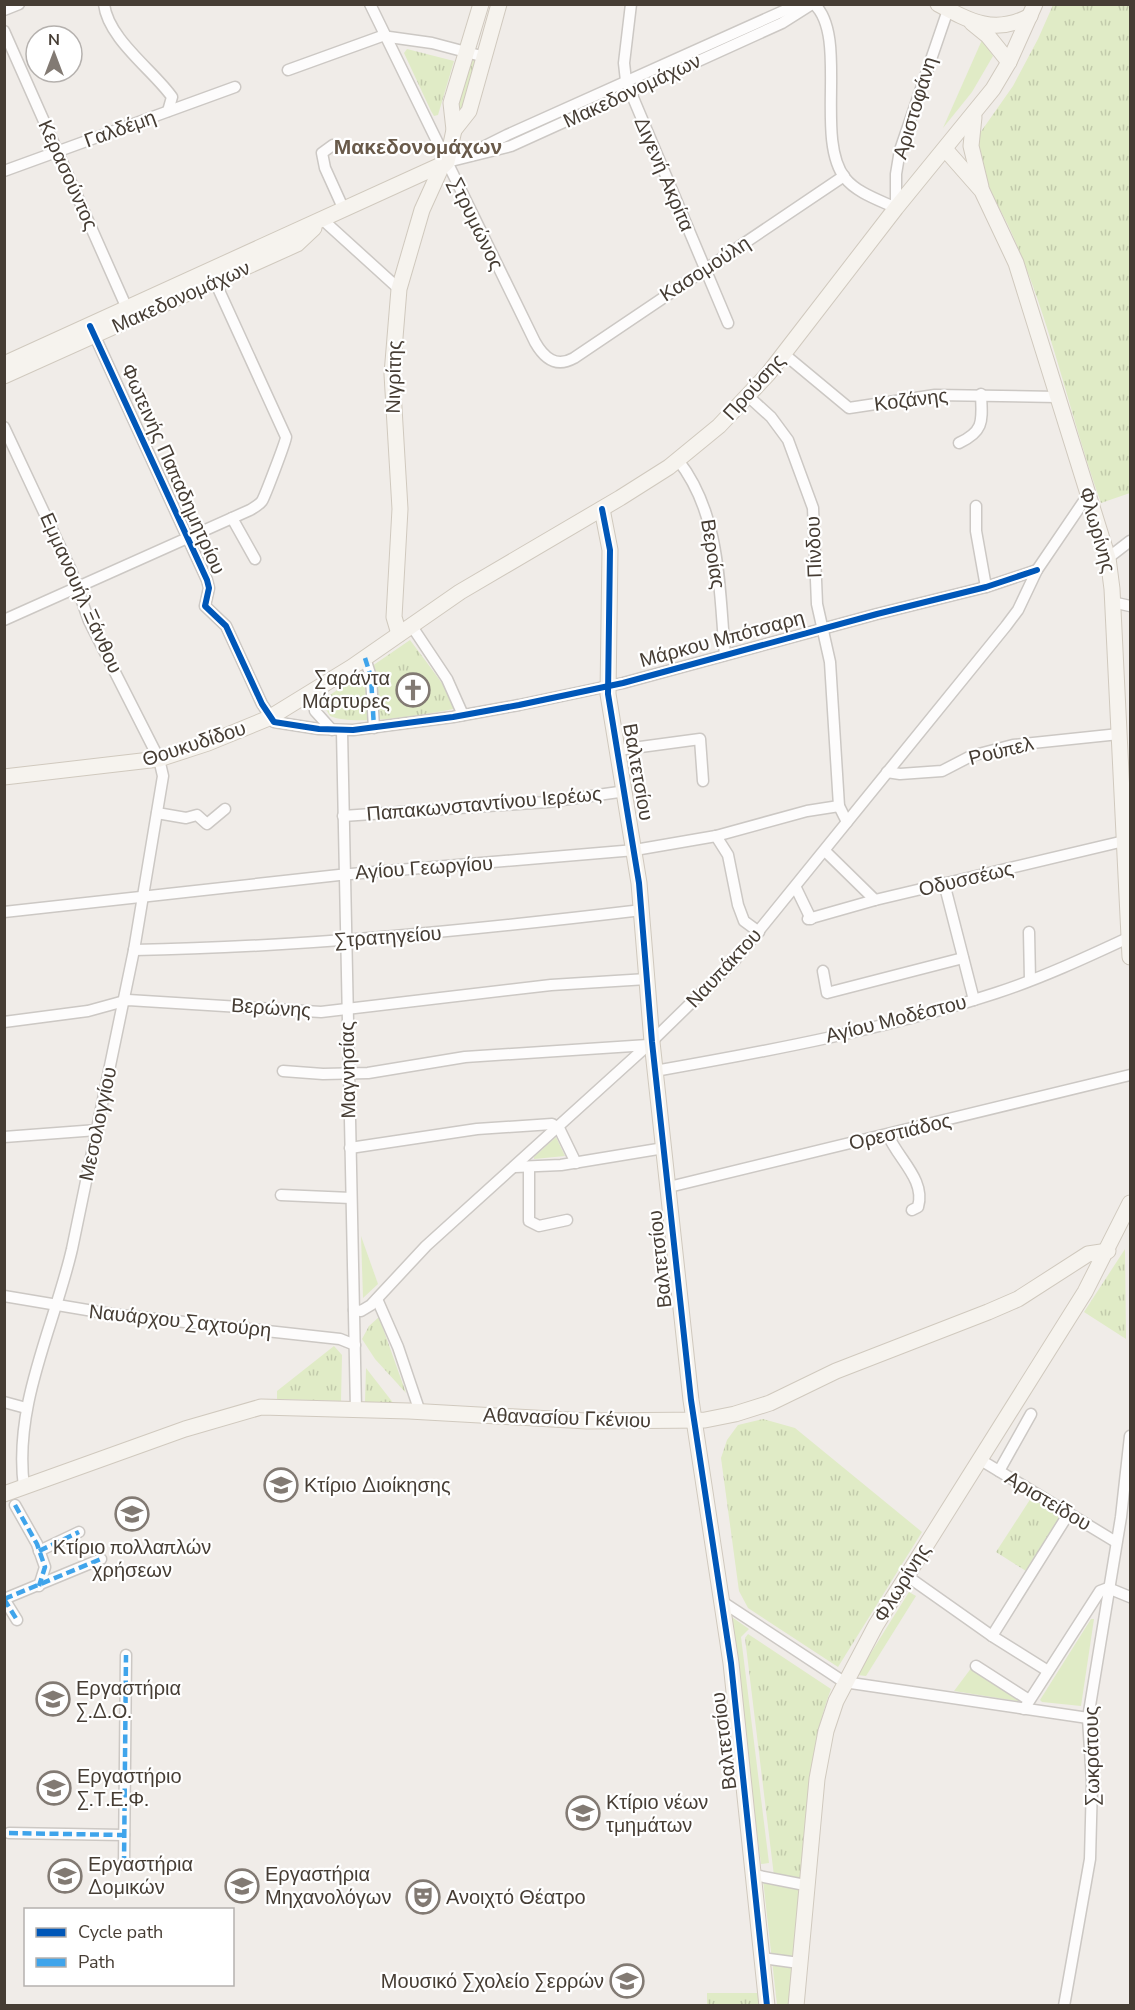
<svg xmlns="http://www.w3.org/2000/svg" width="1135" height="2010" font-family="'Nunito Sans',sans-serif">
<defs>
<pattern id="park-tufts" width="24" height="20" patternUnits="userSpaceOnUse" patternTransform="scale(1.5)"><rect width="24" height="20" fill="#e0ebc6"/><path d="M3 7l-1-3M5 7V3M7 7l1-3M15 17l-1-3M17 17v-4M19 17l1-3" fill="none" stroke="#c2caab"/></pattern>
</defs>
<rect width="100%" height="100%" fill="#f0ece8"/>
<g fill="#e0ebc6">
<path d="M 982,40 L 993,56 L 972,92 L 943,128 Z"/>
<path d="M 556,1137 L 565,1156 L 534,1159 L 534,1157 Z"/>
<path d="M 361,1236 L 378,1284 L 363,1298 Z"/>
<path d="M 909,1592 L 916,1596 L 866,1676 L 857,1675 Z"/>
<path d="M 729,1615 L 749,1629 L 741,1637 L 769,1863 L 761,1864 Z"/>
<path d="M 1091,1619 L 1094,1619 L 1081,1706 L 1042,1702 L 1040,1700 Z"/>
<path d="M 972,1667 L 1023,1702 L 954,1691 Z"/>
<path d="M 763,1880 L 799,1886 L 790,2005 L 777,2005 Z"/>
</g>
<g fill="url(#park-tufts)">
<path d="M 1053,5 L 1130,5 L 1130,493 L 1101,503 C 1068,410 1049,312 1007,223 C 994,197 973,163 980,133 L 1013,86 L 1038,39 Z"/>
<path d="M 407,49 L 454,61 L 438,115 L 434,116 L 431,111 L 404,53 Z"/>
<path d="M 470,57 L 477,59 L 463,105 L 458,115 L 454,114 Z"/>
<path d="M 410,640 C 427,663 443,683 458,708 C 431,714 354,727 330,716 L 324,706 L 327,697 Z"/>
<path d="M 1125,1249 L 1126,1339 L 1084,1312 Z"/>
<path d="M 379,1317 L 406,1393 L 375,1359 L 362,1339 L 369,1326 Z"/>
<path d="M 334,1346 L 342,1355 L 341,1401 L 277,1399 L 277,1391 Z"/>
<path d="M 366,1368 L 394,1404 L 365,1402 Z"/>
<path d="M 763,1419 L 795,1428 L 922,1532 L 838,1667 L 748,1608 L 739,1591 L 721,1458 L 727,1440 L 738,1425 Z"/>
<path d="M 1031,1498 L 1058,1515 L 1058,1520 L 1026,1571 L 996,1552 Z"/>
<path d="M 748,1634 L 831,1689 C 808,1750 806,1816 800,1881 L 774,1876 L 745,1638 Z"/>
<path d="M 707,1993 L 758,1993 L 759,2005 L 707,2005 Z"/>
</g>
<g fill="none" stroke-linecap="round" stroke-linejoin="round">
<g stroke="#ccc8c4" stroke-width="13">
<g id="street">
<path d="M 104,4 C 108,39 154,71 172,97 L 168,111"/>
<path d="M 370,4 L 535,342 C 544,358 556,368 574,358 L 844,176"/>
<path d="M 631,4 L 624,63 L 626,81 L 728,323"/>
<path d="M 814,4 C 849,36 814,139 845,178 C 857,193 879,200 896,208 L 896,174 L 900,150 L 950,4"/>
<path d="M 4,10 L 19,4"/>
<path d="M 4,31 L 129,313"/>
<path d="M 288,70 L 382,36 L 432,43 L 485,57"/>
<path d="M 333,145 L 322,153 L 325,168 L 344,210"/>
<path d="M 469,154 L 507,135 L 799,4"/>
<path d="M 447,162 L 511,146 L 782,23 L 812,4"/>
<path d="M 4,171 L 235,87"/>
<path d="M 323,220 L 399,289"/>
<path d="M 92,330 L 207,580 L 209,588 L 205,606 L 226,626 L 262,704 L 274,722 L 319,729 L 353,730 L 453,717 L 519,705 L 623,683 L 877,614 L 986,587 L 1037,570"/>
<path d="M 784,354 L 849,408 L 935,395 L 1058,397"/>
<path d="M 749,397 L 771,417 L 788,440 L 813,508 L 817,604 L 830,662 L 839,806 L 847,822"/>
<path d="M 4,427 L 71,570 L 89,621 L 159,759 L 163,776 L 134,950 L 72,1249 C 54,1327 13,1405 24,1487"/>
<path d="M 959,443 C 985,431 982,420 981,394"/>
<path d="M 678,460 C 721,515 719,588 725,655"/>
<path d="M 976,506 L 976,531 L 986,587"/>
<path d="M 232,518 L 255,559"/>
<path d="M 1108,558 L 1130,541"/>
<path d="M 1112,602 L 1130,606"/>
<path d="M 4,620 L 250,510 C 255,507 259,505 262,501 C 265,496 286,441 286,437 L 212,275"/>
<path d="M 411,625 L 447,679 L 463,715"/>
<path d="M 365,658 L 371,677 L 374,728"/>
<path d="M 314,691 L 315,711 L 332,730"/>
<path d="M 342,731 L 356,1410"/>
<path d="M 618,750 L 700,739 L 703,781"/>
<path d="M 887,772 L 900,774 L 942,771 L 971,756 L 1013,745 L 1119,734"/>
<path d="M 157,813 L 186,818 L 197,815 L 207,824 L 225,809"/>
<path d="M 343,816 L 548,802 L 626,791"/>
<path d="M 716,836 L 728,855 L 738,905 L 744,921 L 759,932"/>
<path d="M 825,851 L 875,900"/>
<path d="M 944,883 L 974,1000"/>
<path d="M 796,888 L 811,919"/>
<path d="M 4,912 L 339,875 L 635,850 L 716,836 L 807,811 L 839,806"/>
<path d="M 808,919 L 875,900 L 1124,841"/>
<path d="M 1029,932 L 1030,980"/>
<path d="M 134,950 C 304,947 473,930 642,910"/>
<path d="M 823,971 L 827,993 L 963,958"/>
<path d="M 4,1022 L 88,1011 L 128,1000 L 321,1012 L 551,985 L 647,979"/>
<path d="M 283,1071 L 323,1074 L 368,1073 L 465,1057 L 648,1045"/>
<path d="M 655,1071 C 769,1051 886,1029 996,993 C 1042,978 1087,957 1130,937"/>
<path d="M 888,1135 C 898,1159 926,1180 918,1207 L 912,1210"/>
<path d="M 4,1137 L 97,1130"/>
<path d="M 350,1148 L 477,1129 L 552,1124 L 559,1128 L 576,1163"/>
<path d="M 515,1167 L 561,1165 L 664,1148"/>
<path d="M 529,1168 L 529,1221 L 539,1226 L 567,1220"/>
<path d="M 669,1187 L 1130,1075"/>
<path d="M 281,1195 L 351,1198"/>
<path d="M 4,1296 L 111,1314 L 340,1339 L 355,1345"/>
<path d="M 377,1299 L 398,1347 L 420,1412"/>
<path d="M 354,1310 L 361,1311 L 371,1305 L 426,1246 L 648,1045 L 735,960 L 1006,626 L 1018,610 L 1037,570 L 1088,495"/>
<path d="M 4,1402 L 26,1408"/>
<path d="M 979,1459 L 1116,1542"/>
<path d="M 999,1471 L 1031,1414"/>
<path d="M 15,1505 L 37,1544 L 45,1567 L 39,1586"/>
<path d="M 39,1551 L 79,1532"/>
<path d="M 907,1576 L 992,1636 L 1048,1671"/>
<path d="M 4,1599 L 101,1559"/>
<path d="M 4,1599 L 17,1620"/>
<path d="M 721,1601 L 844,1682 L 1088,1718"/>
<path d="M 992,1636 L 1069,1513"/>
<path d="M 976,1666 L 1029,1700"/>
<path d="M 1024,1709 L 1100,1591 L 1108,1588 L 1130,1597"/>
<path d="M 9,1833 L 124,1835"/>
<path d="M 124,1865 L 126,1655"/>
<path d="M 754,1875 L 805,1885"/>
<path d="M 762,1958 L 799,1963"/>
<path d="M 1064,2006 L 1090,1859 L 1092,1782 L 1088,1718 L 1121,1517 L 1130,1436"/>
</g>
</g>
<g stroke="#d0c9be" stroke-width="17">
<g id="secondary">
<path d="M 938,4 C 971,22 995,35 1030,16"/>
<path d="M 972,23 L 988,36 L 1009,62"/>
<path d="M 974,117 L 971,146 L 981,187"/>
<path d="M 454,130 L 469,111 L 499,4"/>
<path d="M 945,149 L 982,191 L 1016,263 L 1108,558 L 1112,589 L 1130,957"/>
<path d="M 4,364 L 443,164"/>
<path d="M 4,376 L 297,244 L 314,228"/>
<path d="M 602,509 L 610,550 L 608,694 L 639,883 L 652,1042 L 691,1400 L 731,1663 L 767,2006"/>
<path d="M 399,634 L 394,617 L 400,509 L 392,374 L 399,289 L 422,210 L 441,168 L 447,162 L 454,130 L 451,103 L 481,4"/>
<path d="M 4,777 L 159,759 L 208,743 L 269,718 L 352,667 L 460,592 L 620,498 L 669,467 L 719,426 L 768,374 L 896,208 L 993,89 L 1009,62 L 1035,4"/>
<path d="M 4,1494 L 185,1429 L 261,1407 L 409,1411 L 587,1421 L 705,1420 L 735,1414 L 770,1403 L 836,1371 L 988,1312 L 1018,1299 L 1088,1254 L 1108,1251"/>
<path d="M 796,2006 L 817,1779 L 826,1731 L 836,1701 L 876,1625 L 1085,1292 L 1130,1203"/>
</g>
</g>
<use href="#street" stroke="#fdfcfc" stroke-width="10"/>
<use href="#secondary" stroke="#f6f3ee" stroke-width="15"/>
<g stroke="#3fa4eb" stroke-width="4.5" stroke-dasharray="9 4.5" stroke-linecap="butt">
<path d="M 365,658 L 371,677 L 374,728"/>
<path d="M 15,1505 L 37,1544 L 45,1567 L 39,1586"/>
<path d="M 39,1551 L 79,1532"/>
<path d="M 4,1599 L 101,1559"/>
<path d="M 4,1599 L 17,1620"/>
<path d="M 9,1833 L 124,1835"/>
<path d="M 124,1865 L 126,1655"/>
</g>
<g stroke="#fff" stroke-width="10">
<g id="cycleway">
<path d="M 90,326 L 207,580 L 209,588 L 205,606 L 226,626 L 262,704 L 274,722 L 319,729 L 353,730 L 453,717 L 519,705 L 623,683 L 877,614 L 986,587 L 1037,570"/>
<path d="M 602,509 L 610,550 L 608,694 L 639,883 L 652,1042 L 691,1400 L 731,1663 L 767,2006"/>
</g>
</g>
<use href="#cycleway" stroke="#0057b8" stroke-width="6"/>
</g>
<defs>
<g id="church-ring" transform="scale(1.725)"><circle r="9.5" fill="#fff" stroke="#827a73" stroke-width="1.5"/><path d="M-1.2-6h2.4v3.5h3.3v2.4h-3.3V6h-2.4V-.1h-3.3v-2.4h3.3Z" fill="#827a73"/></g>
<g id="university-ring" transform="scale(1.725)"><circle r="9.5" fill="#fff" stroke="#827a73" stroke-width="1.5"/><path d="M0-5L7-2L0 1L-7-2ZM-4 1L0 2.5L4 1V4Q0 6-4 4Z" fill="#827a73"/></g>
<g id="theatre-ring" transform="scale(1.725)"><circle r="9.5" fill="#fff" stroke="#827a73" stroke-width="1.5"/><path d="M-5-5.5Q0-4 5-5.5V0Q5 5 0 6Q-5 5-5 0ZM-3.3-2.5H-1v1.5H-3.3ZM1-2.5H3.3v1.5H1ZM-2.8 1Q0 5.5 2.8 1Z" fill="#827a73"/></g>
<g id="school-ring" transform="scale(1.725)"><circle r="9.5" fill="#fff" stroke="#827a73" stroke-width="1.5"/><path d="M0-5L7-2L0 1L-7-2ZM-4 1L0 2.5L4 1V4Q0 6-4 4Z" fill="#827a73"/></g>
</defs>
<g fill-rule="evenodd">
<use href="#church-ring" x="413" y="690"/>
<use href="#university-ring" x="281" y="1485"/>
<use href="#university-ring" x="132" y="1514"/>
<use href="#university-ring" x="53" y="1699"/>
<use href="#university-ring" x="54" y="1788"/>
<use href="#university-ring" x="583" y="1813"/>
<use href="#university-ring" x="65" y="1876"/>
<use href="#university-ring" x="242" y="1886"/>
<use href="#theatre-ring" x="423" y="1897"/>
<use href="#school-ring" x="627" y="1981"/>
</g>
<g text-anchor="middle" dominant-baseline="central" stroke-width="4.5" stroke-linejoin="round" paint-order="stroke">
<g font-size="20" fill="#463d34" stroke="#fff">
<text transform="translate(632 91) rotate(-25)">Μακεδονομάχων</text>
<text transform="translate(915 108) rotate(-73)">Αριστοφάνη</text>
<text transform="translate(120 129) rotate(-20)">Γαλδέμη</text>
<text transform="translate(664 174) rotate(67)">Διγενή Ακρίτα</text>
<text transform="translate(68 175) rotate(66)">Κερασούντος</text>
<text transform="translate(476 224) rotate(64)">Στρυμώνος</text>
<text transform="translate(705 269) rotate(-33)">Κασομούλη</text>
<text transform="translate(181 297) rotate(-24)">Μακεδονομάχων</text>
<text transform="translate(394 377) rotate(-89)">Νιγρίτης</text>
<text transform="translate(754 387) rotate(-48)">Προύσης</text>
<text transform="translate(911 400) rotate(-7)">Κοζάνης</text>
<text transform="translate(173 469) rotate(66)">Φωτεινής Παπαδημητρίου</text>
<text transform="translate(1097 530) rotate(74)">Φλωρίνης</text>
<text transform="translate(814 547) rotate(-92)">Πίνδου</text>
<text transform="translate(713 554) rotate(81)">Βεροίας</text>
<text transform="translate(81 593) rotate(66)">Εμμανουήλ Ξάνθου</text>
<text transform="translate(722 639) rotate(-15)">Μάρκου Μπότσαρη</text>
<text transform="translate(194 744) rotate(-18)">Θουκυδίδου</text>
<text transform="translate(1001 751) rotate(-14)">Ρούπελ</text>
<text transform="translate(638 772) rotate(80)">Βαλτετσίου</text>
<text transform="translate(484 804) rotate(-5)">Παπακωνσταντίνου Ιερέως</text>
<text transform="translate(424 868) rotate(-4)">Αγίου Γεωργίου</text>
<text transform="translate(966 879) rotate(-13)">Οδυσσέως</text>
<text transform="translate(388 937) rotate(-4)">Στρατηγείου</text>
<text transform="translate(724 968) rotate(-47)">Ναυπάκτου</text>
<text transform="translate(271 1008) rotate(4)">Βερώνης</text>
<text transform="translate(896 1019) rotate(-14)">Αγίου Μοδέστου</text>
<text transform="translate(348 1070) rotate(-91)">Μαγνησίας</text>
<text transform="translate(98 1124) rotate(-78)">Μεσολογγίου</text>
<text transform="translate(900 1132) rotate(-13)">Ορεστιάδος</text>
<text transform="translate(660 1259) rotate(-96)">Βαλτετσίου</text>
<text transform="translate(180 1321) rotate(6)">Ναυάρχου Σαχτούρη</text>
<text transform="translate(567 1418) rotate(2)">Αθανασίου Γκένιου</text>
<text transform="translate(1048 1501) rotate(31)">Αριστείδου</text>
<text transform="translate(902 1583) rotate(-58)">Φλωρίνης</text>
<text transform="translate(724 1741) rotate(-97)">Βαλτετσίου</text>
<text transform="translate(1092 1756) rotate(-91)">Σωκράτους</text>
</g>
<g font-size="20" fill="#463d34" stroke="#fff" text-anchor="start">
<text x="390" y="678" text-anchor="end">Σαράντα<tspan x="390" dy="23">Μάρτυρες</tspan></text>
<text x="304" y="1485">Κτίριο Διοίκησης</text>
<text x="132" y="1547" text-anchor="middle">Κτίριο πολλαπλών<tspan x="132" dy="23">χρήσεων</tspan></text>
<text x="76" y="1688">Εργαστήρια<tspan x="76" dy="23">Σ.Δ.Ο.</tspan></text>
<text x="77" y="1776">Εργαστήριο<tspan x="77" dy="23">Σ.Τ.Ε.Φ.</tspan></text>
<text x="606" y="1802">Κτίριο νέων<tspan x="606" dy="23">τμημάτων</tspan></text>
<text x="88" y="1864">Εργαστήρια<tspan x="88" dy="23">Δομικών</tspan></text>
<text x="265" y="1874">Εργαστήρια<tspan x="265" dy="23">Μηχανολόγων</tspan></text>
<text x="446" y="1897">Ανοιχτό Θέατρο</text>
<text x="604" y="1981" text-anchor="end">Μουσικό Σχολείο Σερρών</text>
</g>
<g font-size="21" font-weight="bold" fill="#695a4a" stroke="#fff">
<text x="418" y="147">Μακεδονομάχων</text>
</g>
</g>
<rect width="1135" height="2010" fill="none" stroke="#463d34" stroke-width="12"/>
<rect x="24" y="1908" width="210" height="78" fill="#ffffff" stroke="#b5b1ae" stroke-width="1.5"/>
<rect x="36" y="1928" width="30" height="9" fill="#0057b8" stroke="#b5b1ae" stroke-width="1.5"/>
<text x="78" y="1938" font-size="18" fill="#463d34">Cycle path</text>
<rect x="36" y="1958" width="30" height="9" fill="#3fa4eb" stroke="#b5b1ae" stroke-width="1.5"/>
<text x="78" y="1968" font-size="18" fill="#463d34">Path</text>
<g transform="translate(54 54)"><circle r="28" fill="#ffffff" stroke="#b5b1ae" stroke-width="1.5"/>
<path d="M0-4.5L10 22L0 15L-10 22Z" fill="#827a73"/>
<text y="-9" font-size="16" font-weight="bold" text-anchor="middle" fill="#463d34">N</text>
</g>
</svg>
